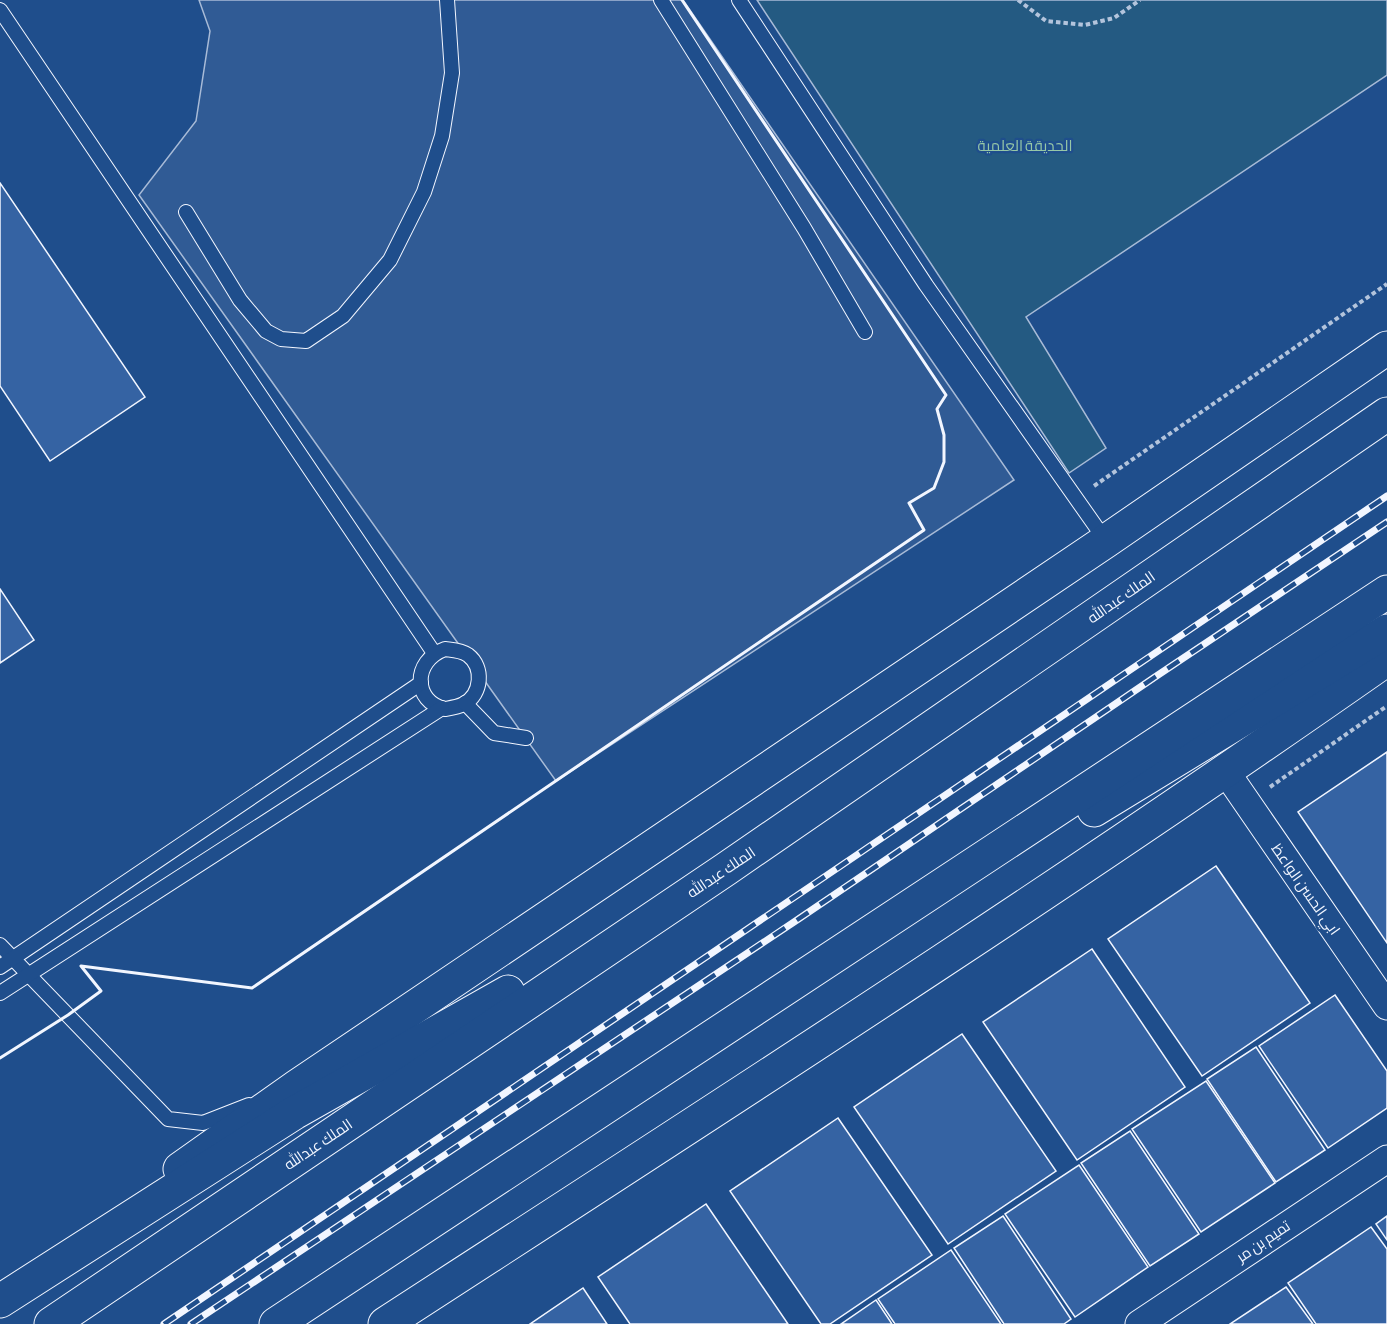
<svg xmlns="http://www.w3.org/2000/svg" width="1387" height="1324" font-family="'Asap Condensed',Cairo,sans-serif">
<rect width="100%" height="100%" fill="#1f4e8c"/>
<path fill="#245a82" stroke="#a8bbd7" stroke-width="1.5" d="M 757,0 L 1387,0 L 1387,75 L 1026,317 L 1106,448 L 1069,473 Z"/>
<path fill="#305b95" stroke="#a8bbd7" stroke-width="1.5" d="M 199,0 L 683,0 L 1014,480 L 556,781 L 139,195 L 196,121 L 210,31 Z"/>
<g fill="#3563a3" stroke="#f2f6ff" stroke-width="1.5">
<path d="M 0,183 L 145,397 L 50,461 L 0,386 Z"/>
<path d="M 0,589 L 34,640 L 0,663 Z"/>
<path d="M 1387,752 L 1387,943 L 1298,812 Z"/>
<path d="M 1216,866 L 1310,1003 L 1202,1076 L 1108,939 Z"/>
<path d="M 1092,949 L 1185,1087 L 1077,1160 L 983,1022 Z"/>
<path d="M 1335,995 L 1387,1071 L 1387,1108 L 1328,1148 L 1259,1046 Z"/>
<path d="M 962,1034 L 1056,1171 L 948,1244 L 854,1107 Z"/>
<path d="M 1256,1047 L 1325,1150 L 1276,1182 L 1207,1079 Z"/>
<path d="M 1206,1081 L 1275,1183 L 1201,1232 L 1132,1129 Z"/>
<path d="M 838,1118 L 932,1255 L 830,1324 L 821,1324 L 730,1191 Z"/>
<path d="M 1130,1131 L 1199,1234 L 1150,1266 L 1081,1163 Z"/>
<path d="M 1079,1165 L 1148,1267 L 1075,1317 L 1005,1214 Z"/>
<path d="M 706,1204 L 788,1324 L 630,1324 L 598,1277 Z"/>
<path d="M 1003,1216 L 1071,1319 L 1064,1324 L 1004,1324 L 954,1248 Z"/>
<path d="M 1387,1216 L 1387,1240 L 1376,1224 Z"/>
<path d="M 1371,1227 L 1387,1249 L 1387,1324 L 1316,1324 L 1288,1283 Z"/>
<path d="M 951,1250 L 1001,1324 L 895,1324 L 878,1299 Z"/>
<path d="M 1286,1287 L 1313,1324 L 1230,1324 Z"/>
<path d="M 583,1288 L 607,1324 L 530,1324 Z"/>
<path d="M 876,1300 L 892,1324 L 841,1324 Z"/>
</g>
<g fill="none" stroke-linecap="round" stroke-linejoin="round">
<g stroke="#f2f6ff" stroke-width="16">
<g id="service">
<path d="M 661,0 L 804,228 L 865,332"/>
<path d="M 739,0 L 926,285 L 1106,541"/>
<path d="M 0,10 L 434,653"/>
<path d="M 186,212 L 240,300 L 266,331 L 281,339 L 306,341 L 343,316 L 390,260 L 424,192 L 442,136 L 452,73 L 447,0"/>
<path d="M 445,649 C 453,650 461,650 468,655 C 484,667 482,694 464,704 C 458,707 451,708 445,709 C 413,702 412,661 445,649 Z"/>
<path d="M 465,703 L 494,733 L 526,738"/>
<path d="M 0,945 L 168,1119 L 203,1123 L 249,1105"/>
<path d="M 0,967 L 421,683"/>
<path d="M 0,993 L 442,708"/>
</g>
</g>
<g stroke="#f2f6ff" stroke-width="29">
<g id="minor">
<path d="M 1226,772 L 1387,1006"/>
<path d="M 1139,1324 L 1387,1159"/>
</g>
</g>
<g stroke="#f2f6ff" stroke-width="35">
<path id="tertiary" d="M 180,1169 L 296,1087 L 1106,541 L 1387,348"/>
</g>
<g stroke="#f2f6ff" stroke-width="35">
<path id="secondary" d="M 385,1324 C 721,1106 1059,889 1387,659"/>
</g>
<g stroke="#f2f6ff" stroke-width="35">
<g id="trunk">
<path d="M 1094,810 L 1387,631"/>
<path d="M 0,1301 L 294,1113 L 508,992"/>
<path d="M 51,1324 L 726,869 L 1387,414"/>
<path d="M 276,1324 L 1387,592"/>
</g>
</g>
<g stroke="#b3c4dc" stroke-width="4" stroke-dasharray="4.5 3" stroke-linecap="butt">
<path d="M 1018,0 L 1046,21 L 1085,25 L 1114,18 L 1140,0"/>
<path d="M 1094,486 L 1387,284"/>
<path d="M 1270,787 L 1387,706"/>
</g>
<use href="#service" stroke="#1f4e8c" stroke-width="14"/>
<use href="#minor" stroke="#1f4e8c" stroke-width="27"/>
<use href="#tertiary" stroke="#1f4e8c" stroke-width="33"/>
<use href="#secondary" stroke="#1f4e8c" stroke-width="33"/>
<use href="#trunk" stroke="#1f4e8c" stroke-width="33"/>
<g stroke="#f2f6ff" stroke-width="7">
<g id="rail">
<path d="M 164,1324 L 1387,496"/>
<path d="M 191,1324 L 797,920 L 1155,677 L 1387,522"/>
</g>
</g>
<use href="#rail" stroke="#1f4e8c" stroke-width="4.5" stroke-dasharray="14" stroke-linecap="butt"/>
<path stroke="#f2f6ff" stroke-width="3" d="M 0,1058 L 68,1015 L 101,991 L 81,966 L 252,988 L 924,530 L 909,503 L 934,488 L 944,462 L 944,435 L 937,409 L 946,395 L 682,0"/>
</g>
<g text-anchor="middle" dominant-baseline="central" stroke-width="4.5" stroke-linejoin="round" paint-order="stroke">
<g font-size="15" fill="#97c8a6" stroke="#1f4e8c">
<text x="1025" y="145">الحديقة العلمية</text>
</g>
<g font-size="15" fill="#f2f6ff" stroke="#1f4e8c">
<text transform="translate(1121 597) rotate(-35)">الملك عبدالله</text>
<text transform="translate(721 872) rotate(-34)">الملك عبدالله</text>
<text transform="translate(1306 889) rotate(55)">ابي الحسن الواعظ</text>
<text transform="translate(318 1144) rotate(-34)">الملك عبدالله</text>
<text transform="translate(1263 1241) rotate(-34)">تميم بن مر</text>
</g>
</g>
</svg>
